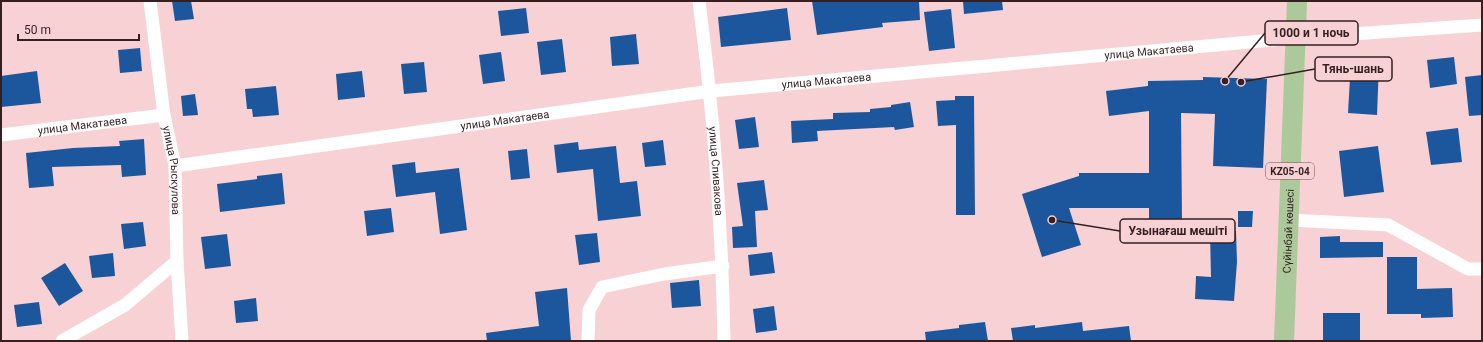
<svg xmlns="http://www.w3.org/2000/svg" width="1483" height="342" font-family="Roboto,sans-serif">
<rect width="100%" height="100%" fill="#f7d1d3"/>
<g fill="#1c579d">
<path d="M 172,1 L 191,1 L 194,19 L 175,21 Z"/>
<path d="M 812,1 L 919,1 L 920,20 L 882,23 L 883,27 L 817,35 Z"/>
<path d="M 963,1 L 1002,1 L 1003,10 L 964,14 Z"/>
<path d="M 526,8 L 529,33 L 501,36 L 498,11 Z"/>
<path d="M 787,8 L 791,40 L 721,47 L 718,17 Z"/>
<path d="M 951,9 L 955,48 L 929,51 L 924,12 Z"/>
<path d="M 636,34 L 639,64 L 612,66 L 610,37 Z"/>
<path d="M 562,39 L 566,72 L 541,75 L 537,42 Z"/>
<path d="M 140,48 L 142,71 L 120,73 L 118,50 Z"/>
<path d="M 501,52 L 505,81 L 483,84 L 479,55 Z"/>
<path d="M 1454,57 L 1457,84 L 1430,88 L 1427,60 Z"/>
<path d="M 1351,61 L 1379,64 L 1377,115 L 1348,113 Z"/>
<path d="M 424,62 L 427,92 L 404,94 L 401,64 Z"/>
<path d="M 37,71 L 41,103 L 1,107 L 1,76 Z"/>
<path d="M 362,71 L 365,97 L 338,100 L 336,74 Z"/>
<path d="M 1482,75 L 1482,115 L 1469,116 L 1465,77 Z"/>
<path d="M 1203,77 L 1267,79 L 1263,168 L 1213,166 L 1215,114 L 1181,113 L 1182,221 L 1149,221 L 1149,208 L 1069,208 L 1081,245 L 1042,257 L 1022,194 L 1079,176 L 1079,173 L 1149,173 L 1149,111 L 1109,116 L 1106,91 L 1148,86 L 1148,81 L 1203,80 Z"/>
<path d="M 276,86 L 279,115 L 253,117 L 252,109 L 247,109 L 245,89 Z"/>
<path d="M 195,94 L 198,115 L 183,116 L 181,96 Z"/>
<path d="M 955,96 L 974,96 L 975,215 L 956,215 L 956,125 L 938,126 L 936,101 L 955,100 Z"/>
<path d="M 910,102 L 914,127 L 895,130 L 894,127 L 817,131 L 818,141 L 792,143 L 791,121 L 833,119 L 833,113 L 870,112 L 870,109 L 891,107 L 891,105 Z"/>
<path d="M 755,117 L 759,147 L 739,149 L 735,120 Z"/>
<path d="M 1458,128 L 1462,162 L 1431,165 L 1426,132 Z"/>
<path d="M 144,139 L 146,175 L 122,177 L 121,165 L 52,167 L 54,186 L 29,188 L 26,153 L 73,148 L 120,146 L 119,141 Z"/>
<path d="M 663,140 L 666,165 L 645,167 L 642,143 Z"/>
<path d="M 578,142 L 579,150 L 616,146 L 620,183 L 637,181 L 641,216 L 598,221 L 593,169 L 557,173 L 554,145 Z"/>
<path d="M 1378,146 L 1384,192 L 1344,197 L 1339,151 Z"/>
<path d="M 527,149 L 530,178 L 511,180 L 508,151 Z"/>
<path d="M 415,162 L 416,173 L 459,168 L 467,230 L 440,234 L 435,192 L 396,197 L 392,165 Z"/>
<path d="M 282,173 L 285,204 L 220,212 L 217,184 L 257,179 L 257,176 Z"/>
<path d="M 764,180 L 768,210 L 755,211 L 757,247 L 733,248 L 732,227 L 743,226 L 737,183 Z"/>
<path d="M 391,208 L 394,232 L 367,236 L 364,211 Z"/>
<path d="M 1238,211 L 1253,211 L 1252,227 L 1238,227 Z"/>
<path d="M 143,222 L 146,246 L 124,249 L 121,224 Z"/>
<path d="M 1236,231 L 1237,262 L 1234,301 L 1195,299 L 1196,276 L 1211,277 L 1210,232 Z"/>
<path d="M 597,233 L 600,262 L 579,265 L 575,235 Z"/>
<path d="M 227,234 L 231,266 L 205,269 L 201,237 Z"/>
<path d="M 1340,236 L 1340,242 L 1383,242 L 1383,257 L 1320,258 L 1320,237 Z"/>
<path d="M 772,252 L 775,273 L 750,276 L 748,255 Z"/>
<path d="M 113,253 L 115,276 L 92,278 L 89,256 Z"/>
<path d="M 1387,257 L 1417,257 L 1417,289 L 1452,288 L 1453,317 L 1421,318 L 1421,314 L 1387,314 Z"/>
<path d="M 65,263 L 83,291 L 59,306 L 41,278 Z"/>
<path d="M 699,280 L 701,306 L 672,308 L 670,283 Z"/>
<path d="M 567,288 L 571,341 L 487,341 L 486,333 L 539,326 L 535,292 Z"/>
<path d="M 256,298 L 258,321 L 236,323 L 234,301 Z"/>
<path d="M 39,302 L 42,324 L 17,327 L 14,305 Z"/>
<path d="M 774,306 L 777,330 L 756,333 L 753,309 Z"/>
<rect x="1323" y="313" width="37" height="28"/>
<path d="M 985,322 L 988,341 L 926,341 L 925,332 L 959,328 L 959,325 Z"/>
<path d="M 1082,322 L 1083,331 L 1129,326 L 1131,341 L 1013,341 L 1011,328 L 1035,325 L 1035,328 Z"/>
</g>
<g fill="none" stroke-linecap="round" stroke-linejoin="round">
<g stroke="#fff" stroke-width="13">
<path id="s1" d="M 150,1 L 164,115 L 175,166 L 177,261 L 182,341"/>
<path id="s2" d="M 699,1 C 714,114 722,227 724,341"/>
<path id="s3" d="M 1,135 L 164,115"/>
<path id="s4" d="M 175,166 L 711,91 L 1295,38 L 1482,25"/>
<path d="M 1289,220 L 1388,225 L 1468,269 L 1482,269"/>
<path d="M 62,341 L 125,305 L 177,261"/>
<path d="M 588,341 L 589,310 L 602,287 L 664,274 L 723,266"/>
</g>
<path stroke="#acc99c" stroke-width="20" id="s5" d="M 1284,341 L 1297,1"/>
</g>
<g text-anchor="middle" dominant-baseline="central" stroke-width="4" stroke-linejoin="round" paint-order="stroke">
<rect fill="#f7d1d3" stroke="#6f5456" stroke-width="1" x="1266" y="163" width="48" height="16" rx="3"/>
<g font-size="10" font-weight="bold" fill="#351f20">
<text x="1290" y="171">KZ05-04</text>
</g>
<g font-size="11" fill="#351f20" stroke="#f7d1d3">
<text stroke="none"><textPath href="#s4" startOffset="981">улица Макатаева</textPath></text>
<text stroke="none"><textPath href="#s4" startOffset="657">улица Макатаева</textPath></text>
<text stroke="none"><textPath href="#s4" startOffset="333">улица Макатаева</textPath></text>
<text stroke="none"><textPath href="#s3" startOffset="82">улица Макатаева</textPath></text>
<text stroke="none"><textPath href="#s1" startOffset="171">улица Рыскулова</textPath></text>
<text stroke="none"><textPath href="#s2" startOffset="171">улица Спивакова</textPath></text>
<text stroke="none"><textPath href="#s5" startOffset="110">Сүйінбай көшесі</textPath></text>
</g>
</g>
<path fill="none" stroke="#351f20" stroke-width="1.5" d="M1225 81L1265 33M1241 82L1315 69M1052 220L1120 231"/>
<g fill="#351f20" stroke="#f7d1d3" stroke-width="1.5">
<circle cx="1225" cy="81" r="4"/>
<circle cx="1241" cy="82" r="4"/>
<circle cx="1052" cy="220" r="4"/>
</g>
<g fill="#f7d1d3" stroke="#351f20" stroke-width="1.5">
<rect x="1265" y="21" width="93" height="24" rx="4"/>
<rect x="1315" y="57" width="77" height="24" rx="4"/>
<rect x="1120" y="219" width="115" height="24" rx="4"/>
</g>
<g font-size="12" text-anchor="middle" font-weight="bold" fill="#351f20">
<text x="1311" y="37">1000 и 1 ночь</text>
<text x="1353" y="73">Тянь-шань</text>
<text x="1178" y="235">Узынағаш мешіті</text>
</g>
<rect width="1483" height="342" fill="none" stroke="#351f20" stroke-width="4"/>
<path d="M18 34v6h121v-6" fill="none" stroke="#351f20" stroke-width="2"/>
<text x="24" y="34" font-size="12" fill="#351f20" stroke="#f7d1d3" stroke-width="3" paint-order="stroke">50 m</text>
</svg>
